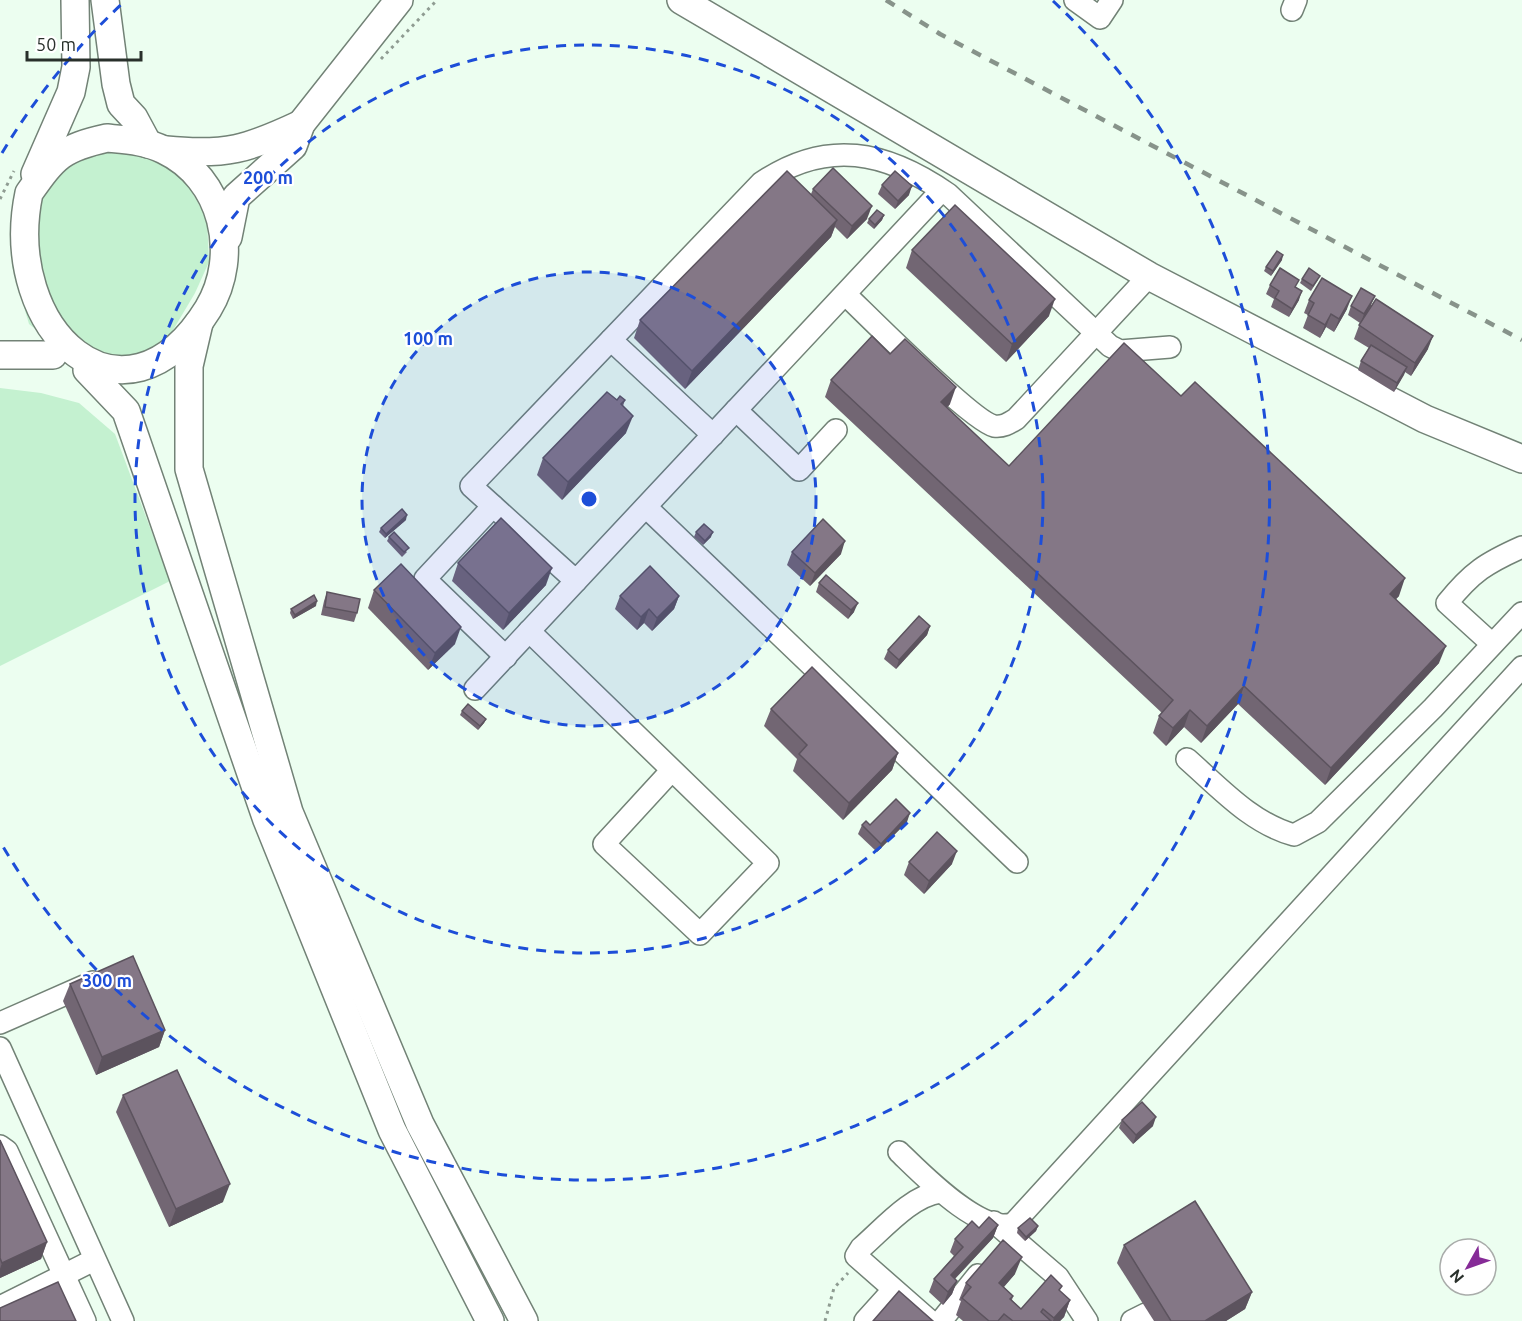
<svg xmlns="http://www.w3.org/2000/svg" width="1522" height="1321" font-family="Ubuntu,sans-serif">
<rect width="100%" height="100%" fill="#ecfef0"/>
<g fill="#c4f1d0">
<path d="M 108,147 L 152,159 L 184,178 L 207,219 L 209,262 L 195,293 L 163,347 L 105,362 L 63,351 L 29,324 L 12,266 L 30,210 L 59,164 Z"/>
<path d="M 0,388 L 41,393 L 79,403 L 115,434 L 170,581 L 0,666 Z"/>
</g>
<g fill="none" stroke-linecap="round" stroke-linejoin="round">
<g stroke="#728276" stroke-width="24">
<g id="minor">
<path d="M 1075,0 L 1100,18 L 1112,0"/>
<path d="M 1292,10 L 1296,0"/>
<path d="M 942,190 L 576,581 L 471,486 L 761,183 C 827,138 886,151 948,194 L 1110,346 L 1120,351 L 1170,347"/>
<path d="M 846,295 C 869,317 972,421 994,426 C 1003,427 1008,424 1016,419 L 1149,276"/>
<path d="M 611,340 L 713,435"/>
<path d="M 736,410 L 799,470 L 836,430"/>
<path d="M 493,506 L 425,579 L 506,657"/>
<path d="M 646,507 L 1017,862"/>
<path d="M 529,631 L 768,863 L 700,934 L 604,844 L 672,770"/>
<path d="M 1492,644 L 1447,603 C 1472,572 1486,563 1522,547"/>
<path d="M 475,689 L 576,581"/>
<path d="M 1187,759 C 1220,788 1251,823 1294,835 L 1318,822 L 1433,708 L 1522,613"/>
<path d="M 0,1023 L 93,982"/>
<path d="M 0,1048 L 123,1321"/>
<path d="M 0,1146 L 7,1151 L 85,1321"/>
<path d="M 899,1152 C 921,1173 982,1237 1014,1223 L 1522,667"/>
<path d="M 994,1222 L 1058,1277 L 1087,1321"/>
<path d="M 0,1307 L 94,1260"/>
<path d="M 865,1321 L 893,1290"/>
<path d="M 930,1321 L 856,1256 L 861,1248 C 884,1228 911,1196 940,1192"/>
<path d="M 941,1321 L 978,1275"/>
<path d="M 1132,1321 L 1146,1314"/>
</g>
</g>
<g stroke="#728276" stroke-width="30">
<g id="major">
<path d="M 105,0 L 116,84 L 121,104 L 134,118 L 148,144"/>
<path d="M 681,0 L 1149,276 L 1425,419 L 1522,459"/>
<path d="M 107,138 C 127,140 146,141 164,150 C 223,178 241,255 208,309 C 124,444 0,331 29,193 C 55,156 62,148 107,138 Z"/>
<path d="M 166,150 C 226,156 248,149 301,124"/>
<path d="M 35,174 L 71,92 L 76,67 L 75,0"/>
<path d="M 228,237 L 236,197 L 293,146 L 301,124 L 399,0"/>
<path d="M 199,323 L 189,366 L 189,469 L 289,812 L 420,1124 L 524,1321"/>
<path d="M 0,355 L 53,355"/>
<path d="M 87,370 L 126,411 L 267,820 L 392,1130 L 490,1321"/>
</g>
</g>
<g stroke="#8f9c92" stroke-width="3" stroke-dasharray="3 4.5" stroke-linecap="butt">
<path d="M 381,59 L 437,0"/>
<path d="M 0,199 L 14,171"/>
<path d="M 825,1321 L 834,1288 L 848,1273"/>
</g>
<use href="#minor" stroke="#fff" stroke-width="21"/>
<use href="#major" stroke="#fff" stroke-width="27"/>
<path stroke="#87938a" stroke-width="4.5" stroke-dasharray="10 10" stroke-linecap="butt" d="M 886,0 L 940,34 L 1522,340"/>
</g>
<g fill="#726673">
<path d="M 882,185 L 909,195 L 895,209 L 878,194 Z"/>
<path d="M 813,189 L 867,219 L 847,239 L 835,227 L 831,237 L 685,389 L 634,338 L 640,320 L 811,194 Z"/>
<path d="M 884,215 L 882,220 L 874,229 L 867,223 L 869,219 Z"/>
<path d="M 912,250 L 1049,316 L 1006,362 L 906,268 Z"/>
<path d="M 1282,260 L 1271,276 L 1264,271 L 1266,267 Z"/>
<path d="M 1302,279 L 1318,280 L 1311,291 L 1300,283 Z"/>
<path d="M 1270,285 L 1297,288 L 1299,300 L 1289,317 L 1271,307 L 1274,299 L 1266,294 Z"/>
<path d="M 1309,300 L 1347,309 L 1334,332 L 1326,327 L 1320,338 L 1303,328 L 1308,315 L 1304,313 Z"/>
<path d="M 1371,305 L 1428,349 L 1411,376 L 1405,372 L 1394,392 L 1358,370 L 1361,361 L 1369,348 L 1354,339 L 1360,323 L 1348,315 L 1351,306 Z"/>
<path d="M 890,354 L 950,404 L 947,408 L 1009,466 L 1181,396 L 1399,596 L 1396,599 L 1439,663 L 1325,785 L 1238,704 L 1201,743 L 1184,727 L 1166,746 L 1153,733 L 1159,716 L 1162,713 L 825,397 L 831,380 Z"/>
<path d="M 617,400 L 625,400 L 623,406 L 626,433 L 562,500 L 537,475 L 543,458 Z"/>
<path d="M 406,520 L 385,538 L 379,532 L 381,528 Z"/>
<path d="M 696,532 L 711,537 L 703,545 L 694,537 Z"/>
<path d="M 389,537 L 407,552 L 402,557 L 387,541 Z"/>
<path d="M 792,552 L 841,554 L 810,586 L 787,565 Z"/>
<path d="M 458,563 L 546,585 L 503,630 L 452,581 Z"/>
<path d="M 819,583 L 854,612 L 848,619 L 816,592 Z"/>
<path d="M 374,590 L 455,644 L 428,670 L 368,608 Z"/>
<path d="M 327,592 L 357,613 L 354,622 L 321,615 L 324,601 Z"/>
<path d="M 620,596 L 679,596 L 674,609 L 652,631 L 644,623 L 637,630 L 615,609 Z"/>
<path d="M 316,606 L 293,619 L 290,613 L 291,609 Z"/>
<path d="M 930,626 L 927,635 L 896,669 L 884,659 L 888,650 Z"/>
<path d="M 771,709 L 898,753 L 892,770 L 843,820 L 793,771 L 797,759 L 764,726 Z"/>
<path d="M 462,711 L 486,719 L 484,723 L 478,730 L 460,715 Z"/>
<path d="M 907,822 L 877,852 L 858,834 L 862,825 Z"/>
<path d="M 909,862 L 952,864 L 924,894 L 904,875 Z"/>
<path d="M 70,984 L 165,1030 L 159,1047 L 96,1075 L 63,1001 Z"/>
<path d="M 123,1095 L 223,1202 L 169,1227 L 116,1112 Z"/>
<path d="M 1122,1120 L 1153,1126 L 1133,1144 L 1119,1128 Z"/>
<path d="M 0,1140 L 47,1242 L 41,1259 L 0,1278 Z"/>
<path d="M 998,1225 L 993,1238 L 955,1279 L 957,1281 L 952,1294 L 943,1305 L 929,1292 L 934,1279 L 954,1256 L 950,1252 L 955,1239 L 979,1228 Z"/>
<path d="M 1038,1226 L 1036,1231 L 1025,1241 L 1017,1233 L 1018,1228 Z"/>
<path d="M 1124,1245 L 1252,1292 L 1245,1309 L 1226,1321 L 1154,1321 L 1117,1263 Z"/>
<path d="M 1015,1274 L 1004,1287 L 1013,1296 L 1012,1300 L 1021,1309 L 1060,1291 L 1070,1300 L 1064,1317 L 1060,1321 L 963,1321 L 956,1315 L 961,1301 L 959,1300 L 966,1283 Z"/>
</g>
<g fill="#5c535e">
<path d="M 912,186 L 909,195 L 895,209 L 898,201 Z"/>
<path d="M 872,206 L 867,219 L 847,239 L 852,226 Z"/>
<path d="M 884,215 L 882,220 L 874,229 L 875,225 Z"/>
<path d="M 837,220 L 831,237 L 685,389 L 692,371 Z"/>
<path d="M 1283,255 L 1282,260 L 1271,276 L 1273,271 Z"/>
<path d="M 1302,291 L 1299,300 L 1289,317 L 1292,309 Z"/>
<path d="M 1352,296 L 1347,309 L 1334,332 L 1339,319 Z"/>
<path d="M 1375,296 L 1371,305 L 1361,323 L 1364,314 Z"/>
<path d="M 1055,299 L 1049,316 L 1006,362 L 1012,344 Z"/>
<path d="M 1331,314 L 1326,327 L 1320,338 L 1325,325 Z"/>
<path d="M 1433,336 L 1428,349 L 1411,376 L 1415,363 Z"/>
<path d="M 1407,367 L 1404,375 L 1394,392 L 1397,383 Z"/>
<path d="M 956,387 L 950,404 L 935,420 L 941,402 Z"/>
<path d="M 633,416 L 626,433 L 562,500 L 568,482 Z"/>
<path d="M 407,515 L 406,520 L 385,538 L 386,534 Z"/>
<path d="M 713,532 L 711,537 L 703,545 L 705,541 Z"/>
<path d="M 845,541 L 841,554 L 810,586 L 815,573 Z"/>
<path d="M 552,568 L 546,585 L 503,630 L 509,613 Z"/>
<path d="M 1405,578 L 1399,596 L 1384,611 L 1390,594 Z"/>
<path d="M 679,596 L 674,609 L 652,631 L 657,618 Z"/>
<path d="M 317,601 L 316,606 L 293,619 L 295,615 Z"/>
<path d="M 858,603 L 854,612 L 848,619 L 851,610 Z"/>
<path d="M 649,609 L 644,623 L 637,630 L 641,617 Z"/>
<path d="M 930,626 L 927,635 L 896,669 L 899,660 Z"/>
<path d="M 461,627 L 455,644 L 428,670 L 435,653 Z"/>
<path d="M 1446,646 L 1439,663 L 1325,785 L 1331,768 Z"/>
<path d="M 1244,686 L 1238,704 L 1201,743 L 1207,726 Z"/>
<path d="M 1190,710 L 1184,727 L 1166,746 L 1173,728 Z"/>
<path d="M 486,719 L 484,723 L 478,730 L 480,726 Z"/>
<path d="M 898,753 L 892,770 L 843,820 L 849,803 Z"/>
<path d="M 910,813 L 907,822 L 877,852 L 881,844 Z"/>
<path d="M 957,851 L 952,864 L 924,894 L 929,881 Z"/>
<path d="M 165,1030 L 159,1047 L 96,1075 L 102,1057 Z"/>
<path d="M 1156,1117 L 1153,1126 L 1133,1144 L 1136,1135 Z"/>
<path d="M 230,1184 L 223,1202 L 169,1227 L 176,1209 Z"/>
<path d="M 998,1225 L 993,1238 L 946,1288 L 951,1275 Z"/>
<path d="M 1038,1226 L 1036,1231 L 1025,1241 L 1026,1237 Z"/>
<path d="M 47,1242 L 41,1259 L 0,1278 L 0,1269 L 2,1263 Z"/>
<path d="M 1022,1257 L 1015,1274 L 992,1300 L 999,1283 Z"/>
<path d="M 957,1281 L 952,1294 L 943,1305 L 948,1292 Z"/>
<path d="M 1252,1292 L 1245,1309 L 1226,1321 L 1205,1321 Z"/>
<path d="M 1070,1300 L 1064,1317 L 1060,1321 L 1053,1321 L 1054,1318 Z"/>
</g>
<g fill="#847786" stroke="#5c535e" stroke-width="1.5">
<path d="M 833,168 L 872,206 L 852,226 L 813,189 Z"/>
<path d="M 787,171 L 837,220 L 692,371 L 640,320 Z"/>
<path d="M 895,171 L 912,186 L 898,201 L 882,185 Z"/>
<path d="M 955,205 L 1055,299 L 1012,344 L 912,250 Z"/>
<path d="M 877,210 L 884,215 L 875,225 L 869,219 Z"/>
<path d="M 1277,251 L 1283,255 L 1273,271 L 1266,267 Z"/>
<path d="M 1280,268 L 1299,280 L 1295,287 L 1302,291 L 1292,309 L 1275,298 L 1279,291 L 1270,285 Z"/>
<path d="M 1309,268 L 1320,276 L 1313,286 L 1302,279 Z"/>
<path d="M 1322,278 L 1352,296 L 1339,319 L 1331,314 L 1325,325 L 1308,315 L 1314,303 L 1309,300 Z"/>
<path d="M 1361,288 L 1375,296 L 1364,314 L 1351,306 Z"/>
<path d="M 1376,299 L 1433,336 L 1415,363 L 1359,325 Z"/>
<path d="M 872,336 L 890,354 L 905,339 L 956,387 L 941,402 L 1009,466 L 1124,343 L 1181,396 L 1195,382 L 1405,578 L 1390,594 L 1446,646 L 1331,768 L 1244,686 L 1207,726 L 1190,710 L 1173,728 L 1159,716 L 1173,700 L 831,380 Z"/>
<path d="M 1371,345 L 1407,367 L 1397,383 L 1361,361 Z"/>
<path d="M 607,392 L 617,400 L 620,396 L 625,400 L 621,404 L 633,416 L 568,482 L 543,458 Z"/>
<path d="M 402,509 L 407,515 L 386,534 L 381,528 Z"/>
<path d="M 501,518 L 552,568 L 509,613 L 458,563 Z"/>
<path d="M 823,519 L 845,541 L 815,573 L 792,552 Z"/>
<path d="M 704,524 L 713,532 L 705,541 L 696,532 Z"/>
<path d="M 394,532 L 409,548 L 404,552 L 389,537 Z"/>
<path d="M 401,564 L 461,627 L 435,653 L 374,590 Z"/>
<path d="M 650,566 L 679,596 L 657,618 L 649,609 L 641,617 L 620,596 Z"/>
<path d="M 826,575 L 858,603 L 851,610 L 819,583 Z"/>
<path d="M 327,592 L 360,599 L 357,613 L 325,607 Z"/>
<path d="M 314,595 L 317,601 L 295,615 L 291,609 Z"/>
<path d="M 919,616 L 930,626 L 899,660 L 888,650 Z"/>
<path d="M 812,667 L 898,753 L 849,803 L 799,754 L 807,745 L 771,709 Z"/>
<path d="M 468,704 L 486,719 L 480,726 L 462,711 Z"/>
<path d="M 896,799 L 910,813 L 881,844 L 862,825 L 866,821 L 870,825 Z"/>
<path d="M 937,832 L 957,851 L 929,881 L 909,862 Z"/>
<path d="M 133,956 L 165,1030 L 102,1057 L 70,984 Z"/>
<path d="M 177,1070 L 230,1184 L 176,1209 L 123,1095 Z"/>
<path d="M 1142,1102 L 1156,1117 L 1136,1135 L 1122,1120 Z"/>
<path d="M 0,1140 L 47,1242 L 2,1263 L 0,1258 Z"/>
<path d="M 1195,1201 L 1252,1292 L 1205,1321 L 1171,1321 L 1124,1245 Z"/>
<path d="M 989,1217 L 998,1225 L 951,1275 L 957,1281 L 948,1292 L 934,1279 L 963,1247 L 955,1239 L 972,1221 L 979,1228 Z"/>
<path d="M 1030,1218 L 1038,1226 L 1026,1237 L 1018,1228 Z"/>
<path d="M 1003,1240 L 1022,1257 L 999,1283 L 1013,1296 L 1010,1299 L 1021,1309 L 1051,1275 L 1062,1286 L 1059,1290 L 1070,1300 L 1054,1318 L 1043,1309 L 1041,1312 L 1051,1321 L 1013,1321 L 1004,1314 L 998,1321 L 989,1321 L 962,1298 L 971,1287 L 966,1283 Z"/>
<path d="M 58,1282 L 76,1321 L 0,1321 L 0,1308 Z"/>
<path d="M 899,1291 L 933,1321 L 873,1321 Z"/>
</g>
<circle cx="589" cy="499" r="227" fill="#1d4ed8" fill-opacity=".12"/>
<g fill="none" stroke="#1d4ed8" stroke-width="3" stroke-dasharray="10 8">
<circle cx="589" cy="499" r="227"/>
<circle cx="589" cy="499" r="454"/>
<path d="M2 153A681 681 0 0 1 125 1M1053 1A681 681 0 1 1 2 845"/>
</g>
<circle cx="589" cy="499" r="9" fill="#1d4ed8" stroke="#fff" stroke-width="3"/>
<g font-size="18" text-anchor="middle" font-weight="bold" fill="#1d4ed8" stroke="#fff" stroke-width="4.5" stroke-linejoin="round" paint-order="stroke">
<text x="268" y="184">200 m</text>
<text x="428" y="345">100 m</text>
<text x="107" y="987">300 m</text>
</g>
<g transform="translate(1468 1267) rotate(230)"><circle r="28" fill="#ffffff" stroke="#a9acaa" stroke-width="1.5"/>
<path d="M0-4.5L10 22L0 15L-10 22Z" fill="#862b97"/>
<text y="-9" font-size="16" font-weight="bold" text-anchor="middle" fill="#29302b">N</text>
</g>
<path d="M27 51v9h114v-9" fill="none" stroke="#29302b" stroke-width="3"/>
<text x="36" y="51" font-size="18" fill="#29302b" stroke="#ffffff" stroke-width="4.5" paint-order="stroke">50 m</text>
</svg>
